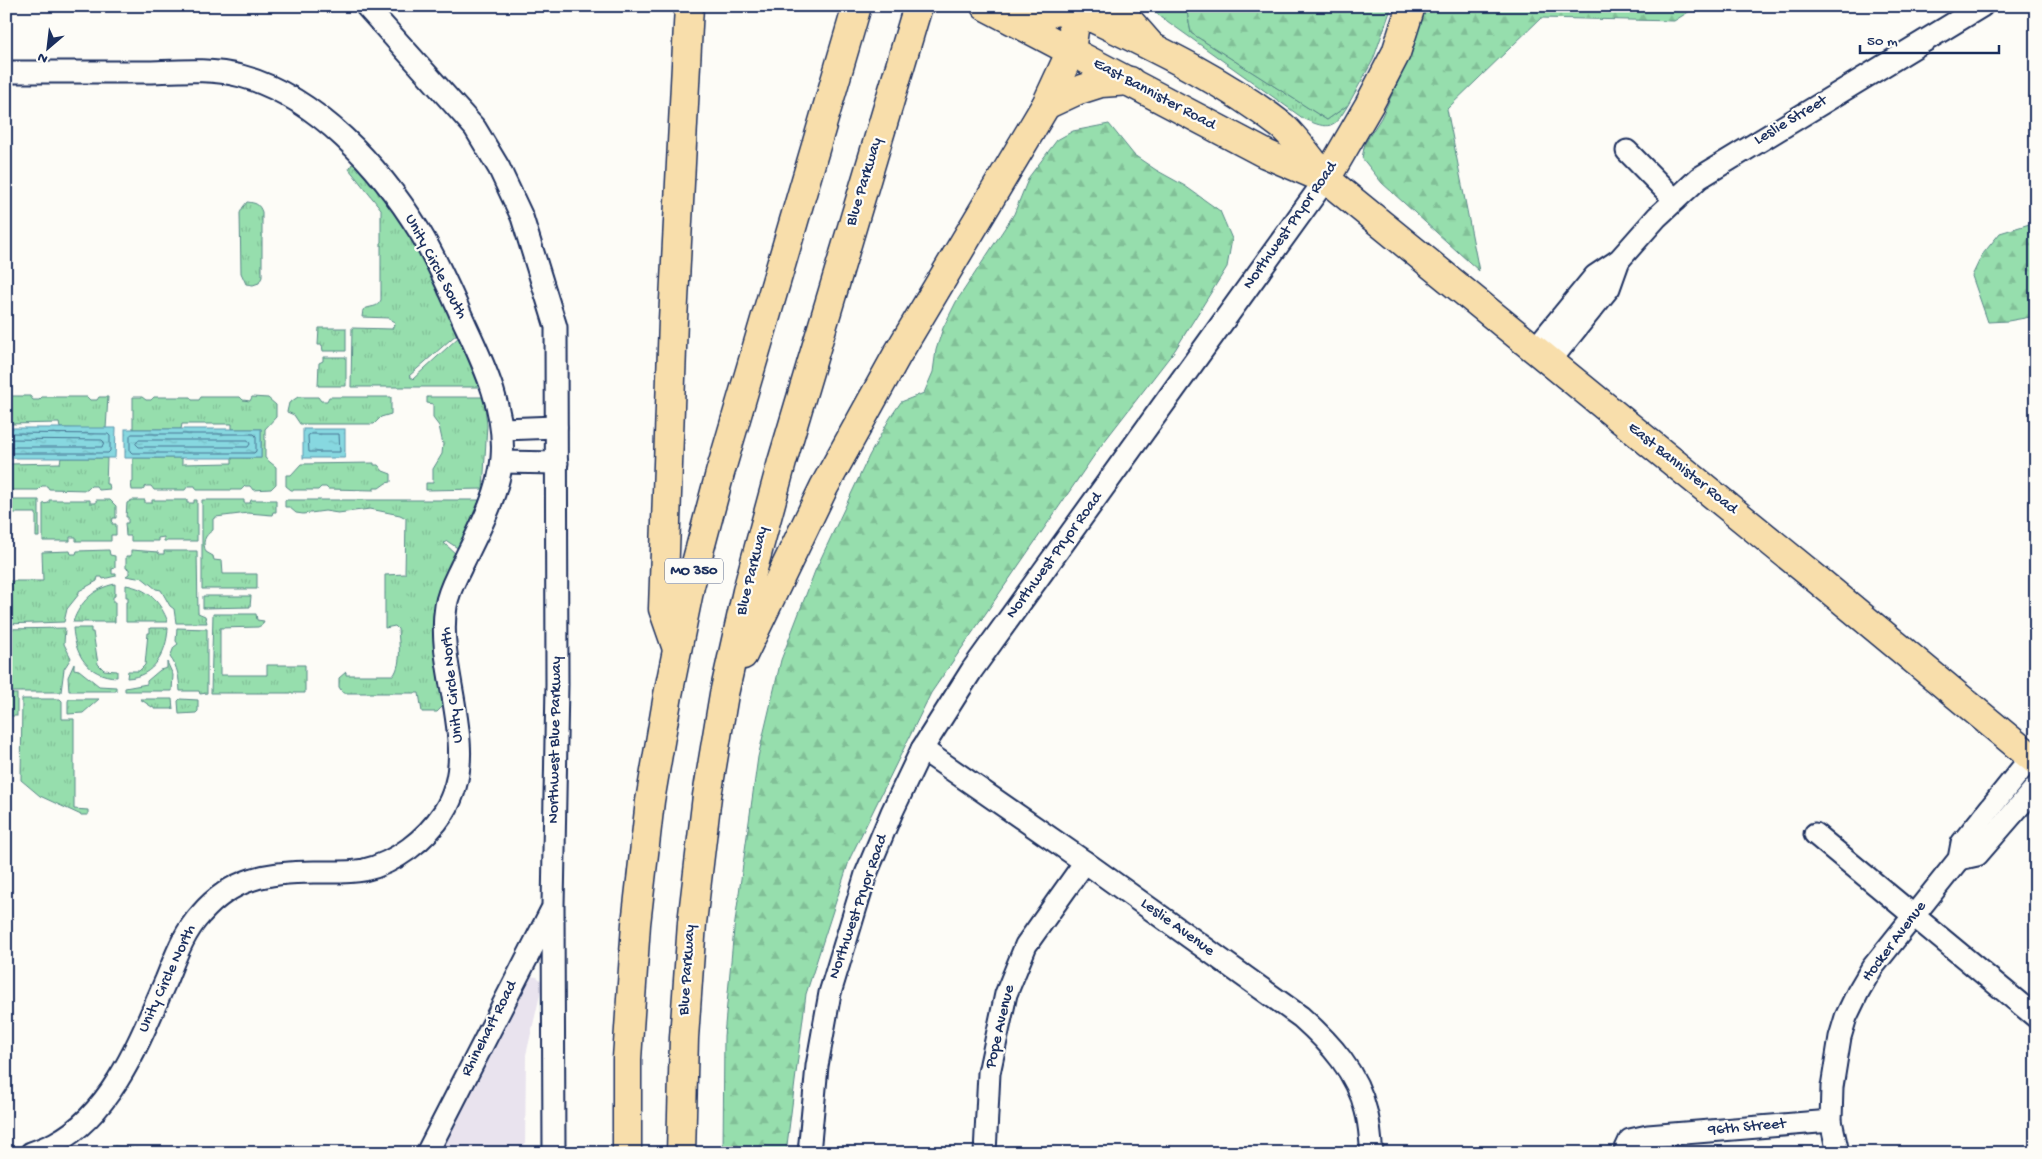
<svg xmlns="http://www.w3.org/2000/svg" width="2042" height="1159" font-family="'Gochi Hand',sans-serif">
<defs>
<pattern id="grass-tufts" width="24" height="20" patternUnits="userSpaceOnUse" patternTransform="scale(1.25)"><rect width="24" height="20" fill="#96dead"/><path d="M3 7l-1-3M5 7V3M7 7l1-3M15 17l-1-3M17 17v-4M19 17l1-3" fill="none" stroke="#81bf97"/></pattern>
<pattern id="forest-firs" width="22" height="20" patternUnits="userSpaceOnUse" patternTransform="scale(1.25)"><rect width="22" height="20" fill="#96dead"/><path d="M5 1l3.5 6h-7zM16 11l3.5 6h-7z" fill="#81bf97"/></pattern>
<pattern id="water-ripples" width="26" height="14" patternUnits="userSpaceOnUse" patternTransform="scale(1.25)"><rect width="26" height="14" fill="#87d8e0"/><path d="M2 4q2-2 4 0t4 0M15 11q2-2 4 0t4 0" fill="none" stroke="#74bac3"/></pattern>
</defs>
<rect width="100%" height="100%" fill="#fdfcf7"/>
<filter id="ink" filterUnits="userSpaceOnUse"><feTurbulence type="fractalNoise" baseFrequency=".02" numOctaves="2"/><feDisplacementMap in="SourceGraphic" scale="10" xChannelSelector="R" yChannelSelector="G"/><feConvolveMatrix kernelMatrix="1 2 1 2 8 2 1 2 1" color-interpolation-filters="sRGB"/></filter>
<g filter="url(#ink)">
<path fill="#e9e3ee" d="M 529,976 L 537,977 L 543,982 L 526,1055 L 525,1153 L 440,1153 L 520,991 Z"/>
<g fill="url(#grass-tufts)" stroke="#588686">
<path d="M 1146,6 L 1186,6 L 1191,33 L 1327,120 L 1348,105 C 1334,129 1329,130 1304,119 Z"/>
<path d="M 352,164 C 386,176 442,298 458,333 L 409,376 L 413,379 L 460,336 L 481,387 L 351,387 L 352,328 L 392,329 L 395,322 L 389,318 L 362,317 L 363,310 C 370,305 377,309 381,300 L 381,209 L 349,169 Z"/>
<path d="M 247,202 C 256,203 259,204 262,212 L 262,277 L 259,283 L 253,285 L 246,284 L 241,273 L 240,213 L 243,207 Z"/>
<path d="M 319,328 L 346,328 L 346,351 L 323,351 L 322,345 L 318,345 Z"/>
<path d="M 323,357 L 346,357 L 346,386 L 318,386 L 319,363 L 323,361 Z"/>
<path d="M 6,396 L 30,396 L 33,400 L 39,400 L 42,397 L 87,397 L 90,400 L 97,400 L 99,397 L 108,397 L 106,429 L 60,428 L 59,423 L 10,424 L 10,428 L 6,428 Z"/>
<path d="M 133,397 L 142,397 L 146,400 L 151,400 L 154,397 L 190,397 L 192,400 L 199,400 L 201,397 L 240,397 L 243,400 L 250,401 L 252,397 L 268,398 L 276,405 L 276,417 L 265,429 L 265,458 L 276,467 L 276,484 L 271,489 L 253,490 L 250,486 L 245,486 L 241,490 L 197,490 L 195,486 L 188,486 L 185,490 L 154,490 L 151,486 L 146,486 L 143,490 L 132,490 L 131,483 L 133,482 L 133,458 L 182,458 L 182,464 L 232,463 L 232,458 L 261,458 L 261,429 L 232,429 L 232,424 L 182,424 L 181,429 L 133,429 Z"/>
<path d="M 298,397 L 318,397 L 321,401 L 327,401 L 329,397 L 391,397 L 391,414 L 381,417 L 374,424 L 300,424 L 294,415 L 287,412 L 289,403 Z"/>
<path d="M 427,397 L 484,397 L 487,425 L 483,489 L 426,490 L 426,483 L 433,483 L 433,469 L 442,454 L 443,444 L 439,426 L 433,418 L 433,404 L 427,403 Z"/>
<path d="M 6,458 L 9,458 L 9,464 L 60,463 L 61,458 L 107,458 L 106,484 L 109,484 L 110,489 L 99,490 L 96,486 L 91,486 L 87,490 L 49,489 L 47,486 L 42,486 L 38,490 L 6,490 Z"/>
<path d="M 374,463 L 374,465 L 378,465 L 383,471 L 391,474 L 391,482 L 386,483 L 379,488 L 374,488 L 374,490 L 328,489 L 326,487 L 321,487 L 318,490 L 291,490 L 286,486 L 286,475 L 291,475 L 301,464 Z"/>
<path d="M 6,500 L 39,500 L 39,537 L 36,537 L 36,513 L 6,513 Z"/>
<path d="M 49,500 L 90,500 L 90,503 L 96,503 L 96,500 L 110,500 L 116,506 L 116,518 L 113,518 L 112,524 L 116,524 L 116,535 L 111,535 L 111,541 L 76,541 L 76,537 L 70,537 L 70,541 L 43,541 L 43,504 L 49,503 Z"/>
<path d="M 145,500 L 145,503 L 152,503 L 152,500 L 187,500 L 187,503 L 194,503 L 194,500 L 197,500 L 197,541 L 164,541 L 164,537 L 158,538 L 158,541 L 131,541 L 131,536 L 126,536 L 125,523 L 128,523 L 128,517 L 126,517 L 127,503 L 132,500 Z"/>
<path d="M 202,500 L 244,500 L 244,503 L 250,503 L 251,500 L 276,500 L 276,512 L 273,512 L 272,515 L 248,513 L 216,517 L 213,519 L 213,530 C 204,536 202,542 206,552 L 213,556 L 214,560 L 222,561 L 223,574 L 257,574 L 257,589 L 202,589 Z"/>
<path d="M 285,500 L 479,500 L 476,513 L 459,549 L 447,541 L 444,543 L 457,555 L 444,705 L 437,712 L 422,712 L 419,693 L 343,693 L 339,687 L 339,678 L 346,672 L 346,675 L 394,675 C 402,662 399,645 398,629 L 395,626 L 385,628 L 385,575 L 405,574 L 406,518 L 400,515 L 370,509 L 338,513 L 325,511 L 303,514 L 296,513 L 289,507 L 285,507 Z"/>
<path d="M 109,550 L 110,555 L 115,556 L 115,568 L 112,569 L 112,574 L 116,574 L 116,576 L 103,579 L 102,577 L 98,577 L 97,581 L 79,591 L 79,594 L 67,609 L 64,622 L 6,624 L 6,581 L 43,581 L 42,552 L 70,551 L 71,554 L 76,554 L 77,551 Z"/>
<path d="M 131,550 L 158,552 L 159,554 L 164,554 L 164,551 L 197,551 L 198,613 L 205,616 L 207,623 L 176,623 L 174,609 L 170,606 L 161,590 L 156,589 L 141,577 L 137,578 L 126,576 L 129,574 L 129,569 L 126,568 L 126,556 L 131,556 Z"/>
<path d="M 115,584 L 115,596 L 113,597 L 113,602 L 115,602 L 115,622 L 73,622 C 80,602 94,588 115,584 Z"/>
<path d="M 126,585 C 148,589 160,601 168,622 L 126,622 L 126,602 L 128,602 L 128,597 L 126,597 Z"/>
<path d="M 203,596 L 251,596 L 250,607 L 203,608 Z"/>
<path d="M 213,614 L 256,614 L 257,620 L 264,621 L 262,625 L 258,627 L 220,628 L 220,675 L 267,675 L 267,665 L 305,665 L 305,693 L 211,693 Z"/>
<path d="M 65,628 L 64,644 L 71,658 L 64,669 L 61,692 L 6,692 L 6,629 Z"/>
<path d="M 73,628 L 91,628 L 91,632 L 93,632 L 98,664 L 104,670 L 117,671 L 117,677 C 87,676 75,654 73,628 Z"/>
<path d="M 150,628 L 168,628 C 167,652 154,677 127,678 L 128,671 L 139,671 L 145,665 L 148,633 L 150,633 Z"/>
<path d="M 177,628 L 207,629 L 207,693 L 200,694 L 199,691 L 180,691 C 179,678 178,667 170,657 L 174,647 L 178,644 L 176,641 Z"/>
<path d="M 167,662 L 173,675 L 172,691 L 125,691 L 125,688 L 147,684 L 147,681 L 160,670 L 167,668 Z"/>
<path d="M 74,664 L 74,669 L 79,670 L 99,686 L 116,687 L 116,691 L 69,691 L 68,677 Z"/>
<rect x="6" y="694" width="11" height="22"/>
<path d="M 22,699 L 60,699 L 62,701 L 62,719 L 74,719 L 74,809 L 88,810 L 88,815 L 81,815 L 40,796 L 21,780 Z"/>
<path d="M 69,699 L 99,699 L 83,713 L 68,714 L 68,701 Z"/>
<path d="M 140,699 L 172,699 L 173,709 L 155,709 Z"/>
<path d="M 180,699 L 198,700 L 198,711 L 196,713 L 179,714 L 178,701 Z"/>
<path d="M 115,1146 L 168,1153 L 84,1153 Z"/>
</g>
<g fill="url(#forest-firs)" stroke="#588686">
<path d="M 1186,6 L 1392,6 L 1373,60 L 1348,105 L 1327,120 L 1191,33 Z"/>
<path d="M 1424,6 L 1698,6 L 1674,21 L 1541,18 L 1447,109 L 1479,271 L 1382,183 L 1362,158 L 1365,143 L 1381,118 L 1412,52 Z"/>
<path d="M 1109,124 L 1134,155 L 1156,170 L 1185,186 L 1220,211 L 1232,239 L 1227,267 L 1175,350 L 1100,447 L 931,693 L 850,858 L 806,994 L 786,1153 L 723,1153 L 724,1036 L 734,929 L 758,757 L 781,660 L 815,571 L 869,456 L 890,418 L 901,402 L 924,393 L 933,372 L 936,350 L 943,328 L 956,302 L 1014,214 L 1029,177 L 1057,140 L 1073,131 Z"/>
<path d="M 2036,222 L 2036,316 L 2008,321 L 1988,322 L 1972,276 L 1982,255 L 2000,233 Z"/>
</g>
<g fill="url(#water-ripples)" stroke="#5c94ac">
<path d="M 6,428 L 116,428 L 115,458 L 6,458 Z"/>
<rect x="125" y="429" width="136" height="29"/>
<rect x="303" y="429" width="42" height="29"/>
</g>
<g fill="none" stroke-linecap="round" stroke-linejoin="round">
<g stroke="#467392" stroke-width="1">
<path d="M 6,433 L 108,434 L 110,436 L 110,451 L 108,453 L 6,453"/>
<path d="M 132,434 L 254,434 L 256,436 L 256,451 L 254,453 L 132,453 L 130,451 L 130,436 Z"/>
<path d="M 311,434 L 339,434 L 340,452 L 309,452 L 308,436 Z"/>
<path d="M 6,439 L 102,440 L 104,442 L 102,447 L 6,447"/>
<path d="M 139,440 L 248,440 L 250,444 L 248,447 L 139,447 L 136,444 Z"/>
</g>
<g stroke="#1b2f5e" stroke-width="25">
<g id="minor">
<path d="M 366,6 L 475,128 L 499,168 L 522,217 L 556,327 L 557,684 L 553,906 L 554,1153"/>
<path d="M 6,72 C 54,72 101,72 149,72 C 179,71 211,68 241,76 C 317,97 380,167 420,232 C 437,260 451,292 464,322 C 484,365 506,410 502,458 C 499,495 477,534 461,567 C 455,580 448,592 446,606 C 435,673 483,750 444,812 C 426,839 396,863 364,870 C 348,873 330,872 314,872 C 268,872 232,878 201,914 C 184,932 175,958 166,980 C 141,1037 113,1113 55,1143 C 47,1147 39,1150 31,1153"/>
<path d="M 1627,151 L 1675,200"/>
<path d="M 1535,349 L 1595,276 L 1619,260 L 1657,217 L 1699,178 L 1982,6"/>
<path d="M 1550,361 L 1609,288 L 1619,260"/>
<path d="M 503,429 L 556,427"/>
<path d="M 502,462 L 557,463"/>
<path d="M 922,749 L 1085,862 L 1301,1017 C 1330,1043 1357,1072 1366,1111 C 1370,1124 1370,1139 1372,1153"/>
<path d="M 1815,834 L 2036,1017"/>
<path d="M 1959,859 L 1977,855 L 2036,787"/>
<path d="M 427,1153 L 551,911"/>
<path d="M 809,1153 L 817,1066 L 830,993 L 866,874 L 892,812 L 922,749 L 972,670 L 1326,179"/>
<path d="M 985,1153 L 989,1073 L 1006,994 L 1026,945 L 1085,862"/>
<path d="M 1624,1153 L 1630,1140 L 1648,1136 L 1831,1121"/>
<path d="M 1838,1153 L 1831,1121 L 1832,1087 L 1840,1037 L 1846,1017 L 1858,992 L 1872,968 L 1959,859 L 1962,843 L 2036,751"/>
</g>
</g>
<g stroke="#1b2f5e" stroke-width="31">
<g id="major">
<path d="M 985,6 L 1266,154 L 1322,178"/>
<path d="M 1068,6 C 1141,42 1217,75 1282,126 C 1296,138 1314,164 1326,179 L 1819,581 L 2036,761"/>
<path d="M 1326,179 L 1369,105 L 1396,53 L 1411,6"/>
</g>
</g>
<g stroke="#1b2f5e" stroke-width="31">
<g id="highway">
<path d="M 1007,6 C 1023,12 1052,18 1067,6"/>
<path d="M 1116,6 L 1151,46"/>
<path d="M 1046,105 L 1076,91 L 1101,83 L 1130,81"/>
<path d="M 677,649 L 663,609 L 673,320 L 689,6"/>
<path d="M 743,655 L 824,487 L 897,355 L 1046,105 L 1071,51 L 1074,30 L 1068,6"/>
<path d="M 627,1153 L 627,1059 L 636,924 L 650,801 L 668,695 L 690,586 L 720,473 L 857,6"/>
<path d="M 681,1153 L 684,1038 L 692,923 L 707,796 L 724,694 L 747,591 L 782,462 L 918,6"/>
</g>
</g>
<use href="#minor" stroke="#fdfcf7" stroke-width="21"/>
<use href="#major" stroke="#f8deab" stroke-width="28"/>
<use href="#highway" stroke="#f8deab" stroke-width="28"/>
</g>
</g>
<g text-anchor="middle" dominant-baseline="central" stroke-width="4.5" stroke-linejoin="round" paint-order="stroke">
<rect fill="#fdfcf7" stroke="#5f6c8c" stroke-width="1" x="665" y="558.5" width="58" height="25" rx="4"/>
<g font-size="15" font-weight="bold" fill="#1b2f5e">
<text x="694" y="571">MO 350</text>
</g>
<g font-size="16" fill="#1b2f5e" stroke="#fdfcf7">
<text transform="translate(1154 95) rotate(28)">East Bannister Road</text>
<text transform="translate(1791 121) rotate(-31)">Leslie Street</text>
<text transform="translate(865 182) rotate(-73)">Blue Parkway</text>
<text transform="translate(1291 226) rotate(-55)">Northwest Pryor Road</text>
<text transform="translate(435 267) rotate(62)">Unity Circle South</text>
<text transform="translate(1682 469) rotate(39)">East Bannister Road</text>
<text transform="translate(1055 556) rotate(-54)">Northwest Pryor Road</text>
<text transform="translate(753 571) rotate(-76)">Blue Parkway</text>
<text transform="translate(453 685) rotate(-96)">Unity Circle North</text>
<text transform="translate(556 740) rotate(-89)">Northwest Blue Parkway</text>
<text transform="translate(859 907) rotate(-71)">Northwest Pryor Road</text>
<text transform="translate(1177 928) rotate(36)">Leslie Avenue</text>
<text transform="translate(1895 942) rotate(-53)">Hocker Avenue</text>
<text transform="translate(688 970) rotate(-86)">Blue Parkway</text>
<text transform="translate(168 979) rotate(-65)">Unity Circle North</text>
<text transform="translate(1001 1027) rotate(-77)">Pope Avenue</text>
<text transform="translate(490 1029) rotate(-63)">Rhinehart Road</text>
<text transform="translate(1747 1128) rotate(-5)">96th Street</text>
</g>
</g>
<rect width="2042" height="1159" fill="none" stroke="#fdfcf7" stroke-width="25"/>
<rect x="12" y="12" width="2017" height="1134" fill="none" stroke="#1b2f5e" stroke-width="2" filter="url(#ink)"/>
<g transform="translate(48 48) rotate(208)" stroke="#fdfcf7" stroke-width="4" paint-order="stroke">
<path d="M0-4L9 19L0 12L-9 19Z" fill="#1b2f5e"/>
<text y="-8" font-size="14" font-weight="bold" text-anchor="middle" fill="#1b2f5e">N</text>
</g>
<path d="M1860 45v8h139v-8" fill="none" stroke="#1b2f5e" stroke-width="2.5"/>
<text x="1867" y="45" font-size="15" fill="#1b2f5e" stroke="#fdfcf7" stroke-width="4" paint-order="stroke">50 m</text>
</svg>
